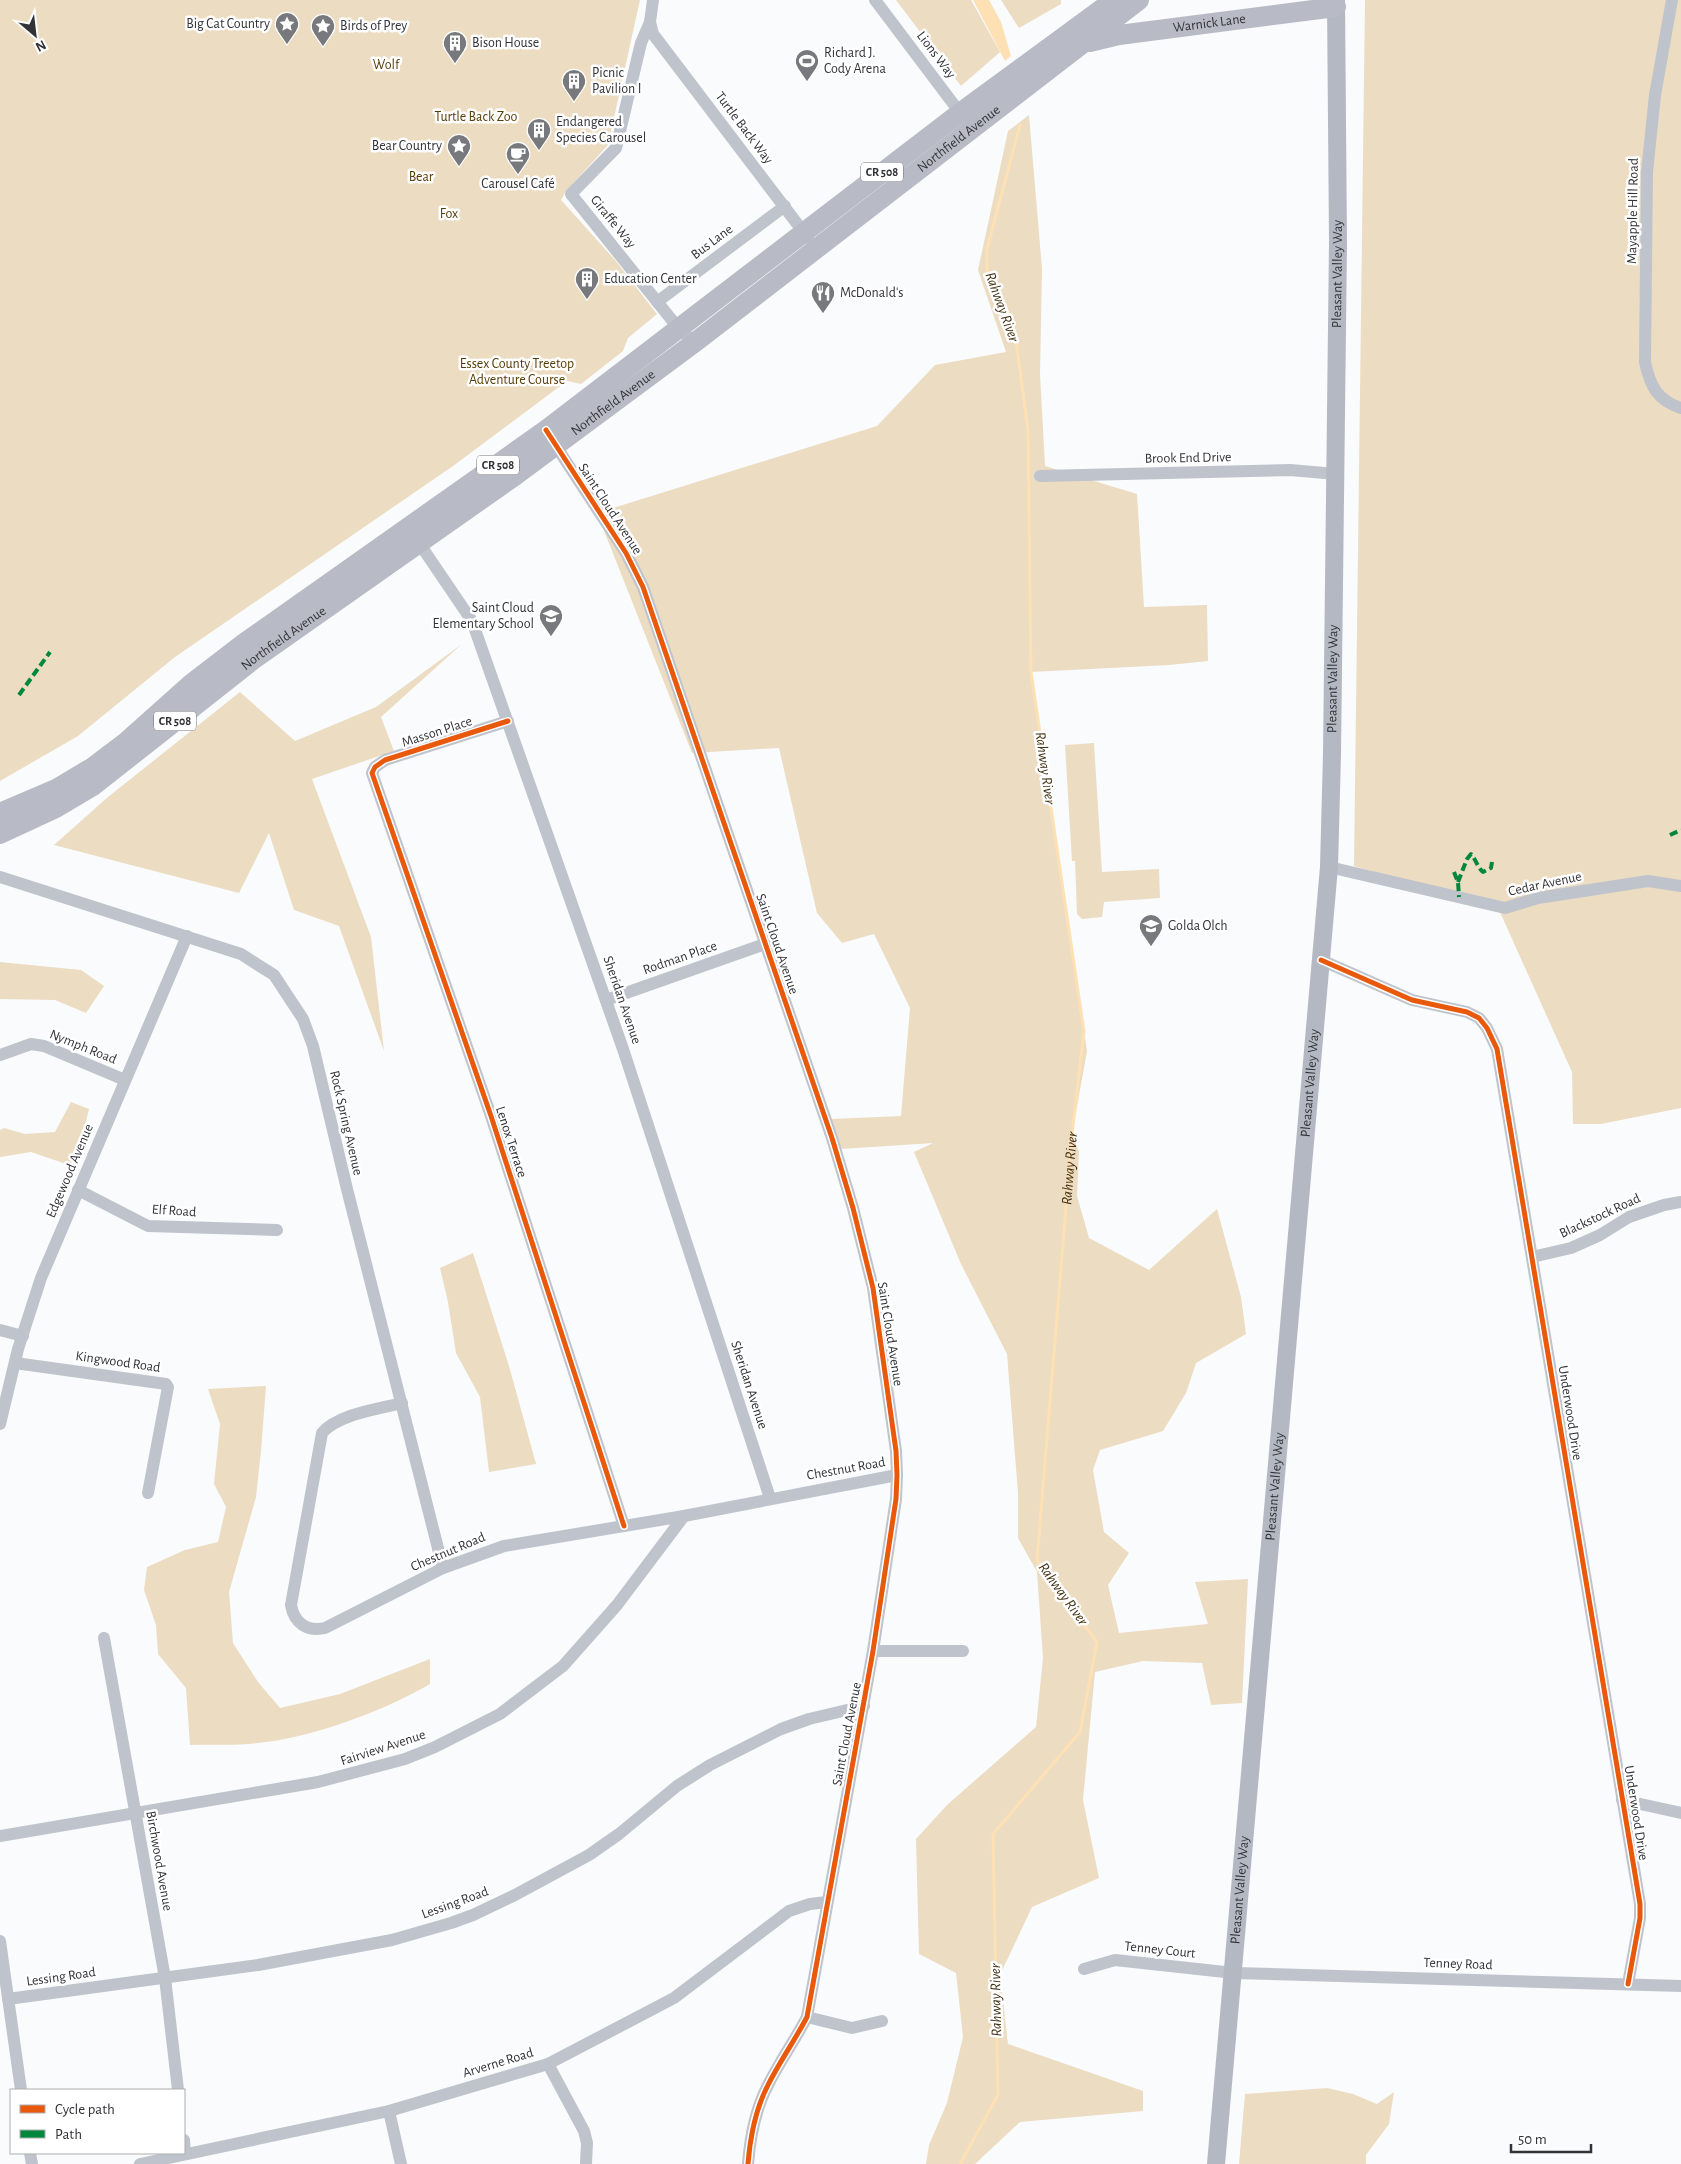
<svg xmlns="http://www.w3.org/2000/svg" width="1681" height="2164" font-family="'Alegreya Sans',sans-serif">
<rect width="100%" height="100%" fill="#f9fbfd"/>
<g fill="#ecdcc2">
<path d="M 0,0 L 640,0 L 608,145 L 566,191 L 561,200 L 615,260 L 657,314 L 628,338 L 623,351 L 581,384 L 567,381 L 453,466 L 175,657 L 78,736 L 0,781 Z"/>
<path d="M 896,0 L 971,0 L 1000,52 L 961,86 Z"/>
<path d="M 1001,0 L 1061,0 L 1061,4 L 1019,28 Z"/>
<path d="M 1365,0 L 1681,0 L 1681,1108 L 1601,1124 L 1573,1124 L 1572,1072 L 1499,910 L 1354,866 Z"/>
<path d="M 1029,115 L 1042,269 L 1040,374 L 1045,466 L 1137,494 L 1144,607 L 1207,605 L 1208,661 L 1169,665 L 1031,672 L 1087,1051 L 1072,1134 L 1079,1152 L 1077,1196 L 1089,1238 L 1149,1270 L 1217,1209 L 1241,1297 L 1246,1334 L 1196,1363 L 1186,1393 L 1163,1431 L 1100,1450 L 1093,1470 L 1104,1532 L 1129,1553 L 1108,1585 L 1119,1633 L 1208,1624 L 1195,1582 L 1248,1579 L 1242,1703 L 1211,1705 L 1202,1663 L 1143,1661 L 1095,1672 L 1083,1800 L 1099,1878 L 1032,1907 L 1000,1975 L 1008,2044 L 1143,2091 L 1143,2111 L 1020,2122 L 975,2164 L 926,2164 L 929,2145 L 947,2103 L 963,2037 L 956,1973 L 919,1954 L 916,1839 L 947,1805 L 1036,1727 L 1043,1658 L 1037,1572 L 1018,1538 L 1018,1493 L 1007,1354 L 961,1264 L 914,1152 L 933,1143 L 841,1149 L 831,1119 L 901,1116 L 910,1008 L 874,934 L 842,943 L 817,913 L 779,748 L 692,753 L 597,513 L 877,426 L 935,365 L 1006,352 L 978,270 L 1008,131 Z"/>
<path d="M 462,644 L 381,717 L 394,751 L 312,779 L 371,937 L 384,1051 L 339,926 L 294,910 L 269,833 L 239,893 L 54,845 L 108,797 L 240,692 L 295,741 L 376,707 Z"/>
<path d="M 1094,743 L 1102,872 L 1159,869 L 1160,898 L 1104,902 L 1102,917 L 1082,919 L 1077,914 L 1075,861 L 1072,861 L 1065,745 Z"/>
<path d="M 0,962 L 81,970 L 104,986 L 86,1013 L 55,1000 L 0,999 Z"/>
<path d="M 71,1102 L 89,1109 L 75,1167 L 31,1152 L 0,1157 L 0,1130 L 4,1128 L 25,1134 L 55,1132 Z"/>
<path d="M 473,1253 L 509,1366 L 536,1464 L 489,1472 L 480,1397 L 456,1353 L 448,1302 L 440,1268 Z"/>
<path d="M 266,1386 L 261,1451 L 256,1497 L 229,1592 L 233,1643 L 258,1682 L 280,1708 L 340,1694 L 430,1659 L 430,1684 C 384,1711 311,1738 258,1743 C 236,1746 212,1744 190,1745 L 186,1688 L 158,1654 L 156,1625 L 144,1590 L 147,1567 L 185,1550 L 218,1542 L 226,1507 L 214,1484 L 220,1424 L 208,1389 Z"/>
<path d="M 1327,2088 L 1353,2094 L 1377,2104 L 1394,2092 L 1389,2124 L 1366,2155 L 1366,2164 L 1239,2164 L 1245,2094 Z"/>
</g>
<path fill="#fde1b4" d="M 973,0 L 989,0 L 1001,22 L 1011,56 L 1005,61 Z"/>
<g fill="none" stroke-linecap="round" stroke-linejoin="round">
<path stroke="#fde1b4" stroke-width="3" id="s1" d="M 960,2164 L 998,2095 L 993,1834 L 1080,1732 L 1097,1642 L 1037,1560 L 1072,1134 L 1084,1032 L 1031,672 L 1028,430 L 1016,341 L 987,270 L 987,249 L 1020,125"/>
<g stroke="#bfc3cc" stroke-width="12">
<path d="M 653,0 L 650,22 L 641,43 L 616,148 L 571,194 L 671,319 L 694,343"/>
<path d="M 875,0 L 964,118"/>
<path d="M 1672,0 L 1655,95 L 1647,172 L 1645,362 C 1650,386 1657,400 1681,408"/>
<path d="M 650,22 L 653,34 L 808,238"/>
<path d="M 657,302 L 785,206"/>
<path d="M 552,440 L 626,553 L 643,587 L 832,1138 L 853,1208 L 873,1288 L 896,1451 L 897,1475 L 896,1499 L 873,1651 L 807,2017 C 795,2040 780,2061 768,2085 C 756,2108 750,2138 748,2164"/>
<path d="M 1040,476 L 1290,470 L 1336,474"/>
<path d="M 415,537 L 472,621 L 623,1049 L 770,1498"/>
<path d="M 508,721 L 385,760 L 375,767 L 372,773 L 491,1116 L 624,1526"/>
<path d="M 1329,867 L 1505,908 L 1538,898 L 1648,881 L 1681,886"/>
<path d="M 0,877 L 241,954 L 274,975 L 303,1019 L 313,1046 L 346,1185 L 443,1568"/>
<path d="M 1321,960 L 1412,1000 L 1467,1012 L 1479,1018 L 1487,1028 L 1497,1049 L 1640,1904 L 1640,1918 L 1628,1984"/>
<path d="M 606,1000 L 765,944"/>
<path d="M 0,1055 L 31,1044 L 44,1046 L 125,1080"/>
<path d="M 78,1190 L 148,1226 L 277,1230"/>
<path d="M 1532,1257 L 1571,1248 L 1600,1235 L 1629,1217 L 1664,1205 L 1681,1202"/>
<path d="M 0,1330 L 23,1336"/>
<path d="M 15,1363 L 166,1384 L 168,1387 L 148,1493"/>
<path d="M 402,1403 C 379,1409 338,1414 322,1433 L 291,1605 C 294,1623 307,1632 325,1628 L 443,1568 L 504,1546 L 684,1516 L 897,1475"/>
<path d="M 0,1424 L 18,1349 L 41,1278 L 187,936"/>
<path d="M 104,1638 L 165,1978 L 178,2090"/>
<path d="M 873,1651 L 963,1651"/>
<path d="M 1622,1800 L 1681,1813"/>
<path d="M 0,1836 L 318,1782 L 405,1759 L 435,1747 L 500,1714 L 563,1666 L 617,1605 L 684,1516"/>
<path d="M 0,1941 L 21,2090"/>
<path d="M 1084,1969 L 1115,1960 L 1234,1973 L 1681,1986"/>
<path d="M 8,1999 L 258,1965 L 392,1940 L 451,1923 L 473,1915 L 515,1895 L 589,1855 L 619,1834 L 677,1786 L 710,1765 L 781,1729 L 809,1719 L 864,1706"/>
<path d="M 807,2017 L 852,2028 L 882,2021"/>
<path d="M 548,2064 L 584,2131 L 587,2143 L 586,2164"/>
<path d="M 389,2111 L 401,2164"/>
<path d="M 184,2140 L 185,2153"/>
<path d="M 30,2153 L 32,2164"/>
<path d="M 140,2164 L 389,2111 L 548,2064 L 674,1998 L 789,1911 L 810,1904 L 827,1902"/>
</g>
<path stroke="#b3b8c2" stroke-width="18" id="s2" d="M 1216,2164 L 1329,867 L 1332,754 L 1338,242 L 1336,0"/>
<g stroke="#b8bbc6" stroke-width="20">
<path id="s3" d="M 1090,42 L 1119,35 L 1336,7"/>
<path d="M 0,813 L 56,789 L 93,767 L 126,742 L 191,684 L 243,644 L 546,430 L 960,113 L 1114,0"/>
<path id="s4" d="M 0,834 L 56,808 L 93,786 L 254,659 L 516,475 L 694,343 L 1139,0"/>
</g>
<g stroke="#00873e" stroke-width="4" stroke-dasharray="8 4" stroke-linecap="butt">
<path d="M 19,695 L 50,652"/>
<path d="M 1670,835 L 1681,830"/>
<path d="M 1454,872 L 1458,882 L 1459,897"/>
<path d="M 1458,882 L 1467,859 L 1471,854 C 1476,860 1478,868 1483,872 L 1491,868 L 1492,862"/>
</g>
<g stroke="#fff" stroke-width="8">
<g id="cycleway">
<path d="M 546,430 L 626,553 L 643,587 L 832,1138 L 853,1208 L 873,1288 L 896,1451 L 897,1475 L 896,1499 L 873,1651 L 807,2017 C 795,2040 780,2061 768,2085 C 756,2108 750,2138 748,2164"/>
<path d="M 508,721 L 385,760 L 375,767 L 372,773 L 491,1116 L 624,1526"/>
<path d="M 1321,960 L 1412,1000 L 1467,1012 L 1479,1018 L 1487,1028 L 1497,1049 L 1640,1904 L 1640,1918 L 1628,1984"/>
</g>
</g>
<use href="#cycleway" stroke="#e8590c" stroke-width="5"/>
</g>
<defs>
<g id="sight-pin" transform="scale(1.25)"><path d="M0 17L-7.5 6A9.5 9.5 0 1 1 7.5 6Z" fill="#78797c" stroke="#fff"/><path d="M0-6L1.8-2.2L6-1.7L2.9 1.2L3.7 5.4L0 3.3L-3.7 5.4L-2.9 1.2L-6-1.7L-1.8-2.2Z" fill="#fff"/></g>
<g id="building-pin" transform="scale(1.25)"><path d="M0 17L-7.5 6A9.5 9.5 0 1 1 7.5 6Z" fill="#78797c" stroke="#fff"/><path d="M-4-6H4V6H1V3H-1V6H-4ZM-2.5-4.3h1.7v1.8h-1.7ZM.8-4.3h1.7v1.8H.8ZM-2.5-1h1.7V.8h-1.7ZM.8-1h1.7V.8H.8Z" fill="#fff"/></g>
<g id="stadium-pin" transform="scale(1.25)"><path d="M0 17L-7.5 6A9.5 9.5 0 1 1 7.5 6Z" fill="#78797c" stroke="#fff"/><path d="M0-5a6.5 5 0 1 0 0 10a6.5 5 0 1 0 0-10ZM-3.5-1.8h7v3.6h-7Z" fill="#fff"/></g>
<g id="cafe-pin" transform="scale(1.25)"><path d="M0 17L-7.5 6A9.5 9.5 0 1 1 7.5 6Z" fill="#78797c" stroke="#fff"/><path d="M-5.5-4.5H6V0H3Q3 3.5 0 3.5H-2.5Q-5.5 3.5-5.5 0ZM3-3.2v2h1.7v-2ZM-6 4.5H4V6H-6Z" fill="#fff"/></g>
<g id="restaurant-pin" transform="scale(1.25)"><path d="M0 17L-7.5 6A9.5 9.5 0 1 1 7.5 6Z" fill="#78797c" stroke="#fff"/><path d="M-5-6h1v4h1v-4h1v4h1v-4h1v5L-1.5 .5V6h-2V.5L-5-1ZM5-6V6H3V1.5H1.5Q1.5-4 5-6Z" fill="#fff"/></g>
<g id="school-pin" transform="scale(1.25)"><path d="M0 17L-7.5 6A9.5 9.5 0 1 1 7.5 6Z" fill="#78797c" stroke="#fff"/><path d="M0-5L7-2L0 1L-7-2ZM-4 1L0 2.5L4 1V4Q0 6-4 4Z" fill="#fff"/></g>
</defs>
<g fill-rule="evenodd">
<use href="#sight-pin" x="287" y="24"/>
<use href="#sight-pin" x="323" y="26"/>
<use href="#building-pin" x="455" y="43"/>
<use href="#stadium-pin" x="807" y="61"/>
<use href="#building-pin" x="574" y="81"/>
<use href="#building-pin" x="539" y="130"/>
<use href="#sight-pin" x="459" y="146"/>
<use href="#cafe-pin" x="518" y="154"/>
<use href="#building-pin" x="587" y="279"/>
<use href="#restaurant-pin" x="823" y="293"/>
<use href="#school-pin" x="551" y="616"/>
<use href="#school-pin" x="1151" y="926"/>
</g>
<g text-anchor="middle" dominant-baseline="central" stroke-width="5" stroke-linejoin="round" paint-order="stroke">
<g fill="#fff" stroke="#707073" stroke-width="1">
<rect x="861" y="162.5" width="42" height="19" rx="4"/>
<rect x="477" y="455.5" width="42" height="19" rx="4"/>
<rect x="154" y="711.5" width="42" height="19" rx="4"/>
</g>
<g font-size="12" font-weight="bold" fill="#323337">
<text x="882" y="172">CR 508</text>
<text x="498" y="465">CR 508</text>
<text x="175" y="721">CR 508</text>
</g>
<g font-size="14" fill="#323337" stroke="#fff">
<text stroke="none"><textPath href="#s3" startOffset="121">Warnick Lane</textPath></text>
<text transform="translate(936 55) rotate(53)">Lions Way</text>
<text transform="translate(744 128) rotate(53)">Turtle Back Way</text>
<text stroke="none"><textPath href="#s4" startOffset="1186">Northfield Avenue</textPath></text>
<text transform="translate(1633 211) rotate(-89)">Mayapple Hill Road</text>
<text transform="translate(613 222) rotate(51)">Giraffe Way</text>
<text transform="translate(712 242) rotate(-37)">Bus Lane</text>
<text stroke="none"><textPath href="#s2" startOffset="1895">Pleasant Valley Way</textPath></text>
<text stroke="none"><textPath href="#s4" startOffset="751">Northfield Avenue</textPath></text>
<text transform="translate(1188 458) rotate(-1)">Brook End Drive</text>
<text transform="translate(610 509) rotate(57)">Saint Cloud Avenue</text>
<text stroke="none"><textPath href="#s4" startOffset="346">Northfield Avenue</textPath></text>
<text stroke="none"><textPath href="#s2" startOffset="1490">Pleasant Valley Way</textPath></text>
<text transform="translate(437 732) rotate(-18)">Masson Place</text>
<text transform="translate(1545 884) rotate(-12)">Cedar Avenue</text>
<text transform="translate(777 944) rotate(71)">Saint Cloud Avenue</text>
<text transform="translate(680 958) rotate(-19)">Rodman Place</text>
<text transform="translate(622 1000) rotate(71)">Sheridan Avenue</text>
<text transform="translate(83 1047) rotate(22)">Nymph Road</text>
<text stroke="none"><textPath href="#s2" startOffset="1085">Pleasant Valley Way</textPath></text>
<text transform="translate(346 1123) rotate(77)">Rock Spring Avenue</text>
<text transform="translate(511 1142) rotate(72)">Lenox Terrace</text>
<text transform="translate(70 1171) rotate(-67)">Edgewood Avenue</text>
<text transform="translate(174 1211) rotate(4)">Elf Road</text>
<text transform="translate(1600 1216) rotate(-25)">Blackstock Road</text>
<text transform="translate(890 1334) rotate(81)">Saint Cloud Avenue</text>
<text transform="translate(118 1362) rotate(8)">Kingwood Road</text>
<text transform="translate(749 1385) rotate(72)">Sheridan Avenue</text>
<text transform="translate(1570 1413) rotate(81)">Underwood Drive</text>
<text transform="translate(846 1469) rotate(-10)">Chestnut Road</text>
<text stroke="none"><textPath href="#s2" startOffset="680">Pleasant Valley Way</textPath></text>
<text transform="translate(448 1552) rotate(-23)">Chestnut Road</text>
<text transform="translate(847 1734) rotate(-79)">Saint Cloud Avenue</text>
<text transform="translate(383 1748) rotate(-18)">Fairview Avenue</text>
<text transform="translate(1636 1813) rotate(81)">Underwood Drive</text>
<text transform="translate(159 1861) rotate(80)">Birchwood Avenue</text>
<text stroke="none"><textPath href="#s2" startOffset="275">Pleasant Valley Way</textPath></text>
<text transform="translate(455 1903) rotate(-20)">Lessing Road</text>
<text transform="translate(1160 1950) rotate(6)">Tenney Court</text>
<text transform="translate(1458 1964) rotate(2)">Tenney Road</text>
<text transform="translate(61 1977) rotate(-8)">Lessing Road</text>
<text transform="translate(498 2063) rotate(-17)">Arverne Road</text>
</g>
<g font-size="14" fill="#323337" stroke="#fff" text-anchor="start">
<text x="270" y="24" text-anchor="end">Big Cat Country</text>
<text x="340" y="26">Birds of Prey</text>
<text x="472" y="43">Bison House</text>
<text x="824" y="53">Richard J.<tspan x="824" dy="16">Cody Arena</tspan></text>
<text x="592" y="73">Picnic<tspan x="592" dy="16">Pavilion I</tspan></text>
<text x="556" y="122">Endangered<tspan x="556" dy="16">Species Carousel</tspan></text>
<text x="442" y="146" text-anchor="end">Bear Country</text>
<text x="518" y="184" text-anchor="middle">Carousel Café</text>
<text x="604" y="279">Education Center</text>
<text x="840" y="293">McDonald's</text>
<text x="534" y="608" text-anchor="end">Saint Cloud<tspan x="534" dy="16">Elementary School</tspan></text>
<text x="1168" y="926">Golda Olch</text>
</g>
<g font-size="14" fill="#573d06" stroke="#fff">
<text x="386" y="65">Wolf</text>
<text x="476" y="117">Turtle Back Zoo</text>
<text x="421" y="177">Bear</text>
<text x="449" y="214">Fox</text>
<text x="517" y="364">Essex County Treetop<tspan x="517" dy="16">Adventure Course</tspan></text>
</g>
<g font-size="15" font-style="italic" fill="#443316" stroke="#fff">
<text transform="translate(1002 307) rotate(70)">Rahway River</text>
<text transform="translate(1045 768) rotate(82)">Rahway River</text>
<text stroke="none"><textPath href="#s1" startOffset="1060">Rahway River</textPath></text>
<text transform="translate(1063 1594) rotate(54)">Rahway River</text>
<text transform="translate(996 2000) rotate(-91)">Rahway River</text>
</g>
</g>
<rect x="10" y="2089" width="175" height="65" fill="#ffffff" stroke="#adadaf"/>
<rect x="20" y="2105" width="25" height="8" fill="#e8590c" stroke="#adadaf"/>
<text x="55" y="2114" font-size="15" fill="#323337">Cycle path</text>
<rect x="20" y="2130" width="25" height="8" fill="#00873e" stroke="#adadaf"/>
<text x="55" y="2139" font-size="15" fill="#323337">Path</text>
<g transform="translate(35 35) rotate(152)" stroke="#ffffff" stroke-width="4" paint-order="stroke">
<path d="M0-4L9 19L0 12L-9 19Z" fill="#323337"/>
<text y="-8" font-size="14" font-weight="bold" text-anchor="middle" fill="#323337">N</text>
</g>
<path d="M1511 2144v8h80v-8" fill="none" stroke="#323337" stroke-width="2.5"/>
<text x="1518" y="2144" font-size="15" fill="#323337" stroke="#ffffff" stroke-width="4" paint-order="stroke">50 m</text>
</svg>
